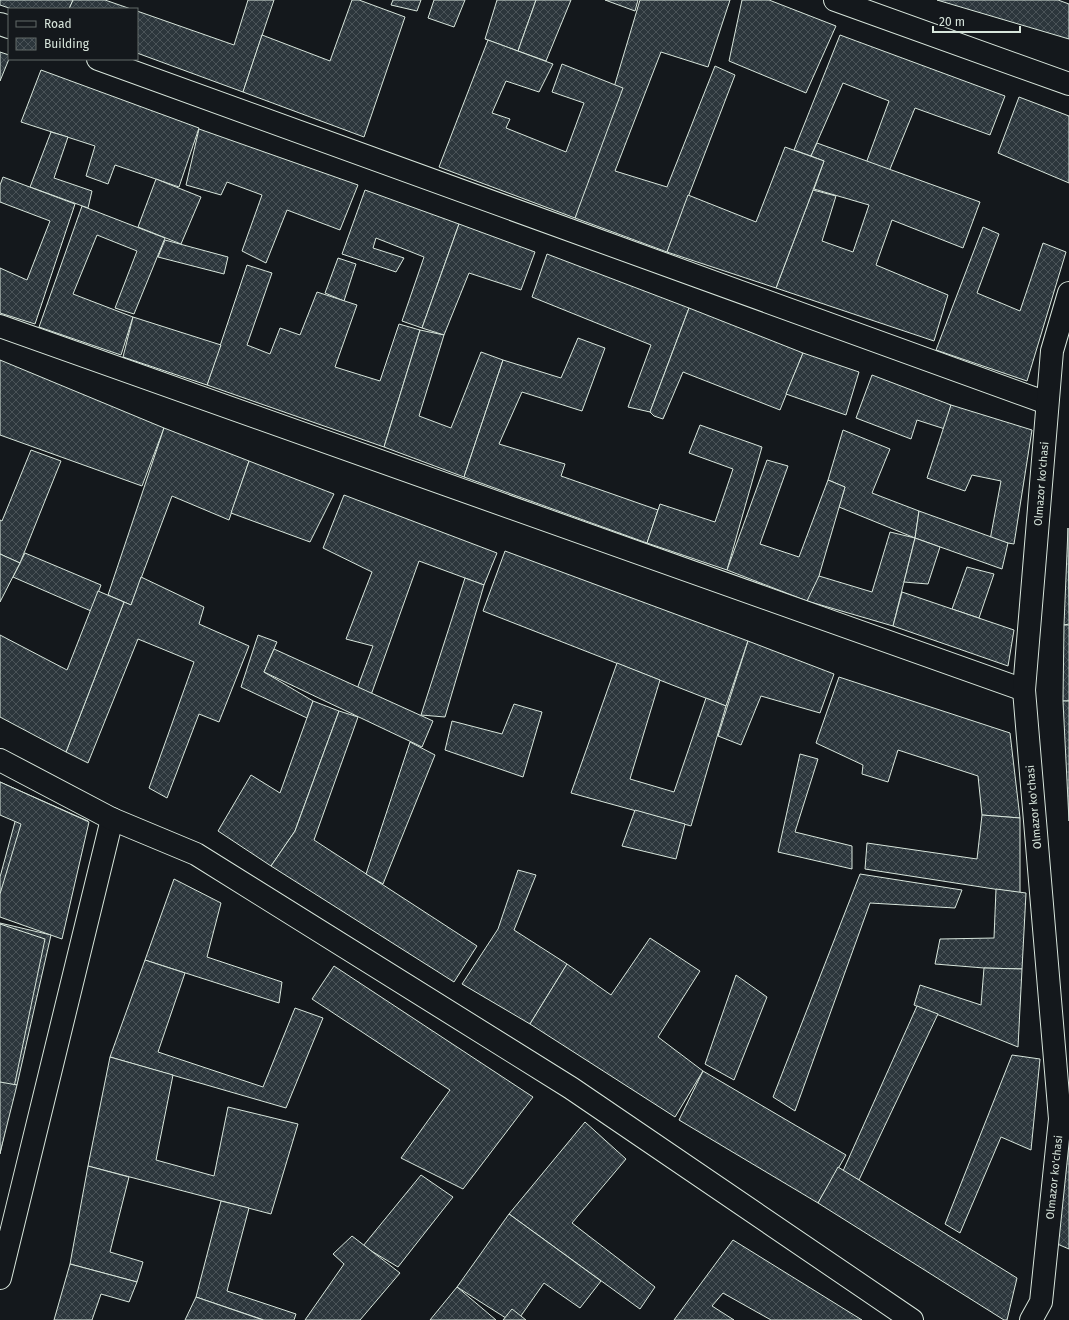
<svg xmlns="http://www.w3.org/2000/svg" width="1069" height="1320" font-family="'Fira Sans',sans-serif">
<defs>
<pattern id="building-cross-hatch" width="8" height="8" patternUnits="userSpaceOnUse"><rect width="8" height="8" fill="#2c363c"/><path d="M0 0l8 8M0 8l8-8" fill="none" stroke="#4a5358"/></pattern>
</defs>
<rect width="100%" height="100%" fill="#14181c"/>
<g fill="url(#building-cross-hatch)" stroke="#d8e6dc">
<path d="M 0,0 L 73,0 L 69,9 L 12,9 L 0,5 Z"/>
<path d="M 73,0 L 105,0 L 131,9 L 69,9 Z"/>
<path d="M 248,0 L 274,0 L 243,92 L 137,53 L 137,11 L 234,45 Z"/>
<path d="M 352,0 L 359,0 L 405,17 L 364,137 L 243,92 L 262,35 L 330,61 Z"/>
<path d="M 393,0 L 421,0 L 417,11 L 391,5 Z"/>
<path d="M 434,0 L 465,0 L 454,27 L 428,18 Z"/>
<path d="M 497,0 L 536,0 L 518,51 L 485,39 Z"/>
<path d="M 536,0 L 571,0 L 546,61 L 518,51 Z"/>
<path d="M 605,0 L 638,0 L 635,11 Z"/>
<path d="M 640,0 L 730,0 L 708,67 L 661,52 L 615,171 L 667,187 L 715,66 L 735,75 L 667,252 L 575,218 Z"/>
<path d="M 742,0 L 769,0 L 836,26 L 806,93 L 729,61 Z"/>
<path d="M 937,0 L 1058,0 L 1069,4 L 1069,39 Z"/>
<path d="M 840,35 L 1005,96 L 990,135 L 915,108 L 888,174 L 865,166 L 889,101 L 843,83 L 811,156 L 794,150 Z"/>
<path d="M 488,40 L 553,64 L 539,92 L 506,81 L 492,113 L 510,119 L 506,128 L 566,152 L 584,103 L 552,92 L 562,64 L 623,88 L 575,218 L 439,167 Z"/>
<path d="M 0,52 L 9,55 L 9,59 L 0,81 Z"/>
<path d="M 41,70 L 199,128 L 179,187 L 115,165 L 108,184 L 86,176 L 95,146 L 21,122 Z"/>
<path d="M 1019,97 L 1069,116 L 1069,183 L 998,153 Z"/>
<path d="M 199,129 L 358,185 L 340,230 L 287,210 L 266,263 L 242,251 L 262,195 L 227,182 L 221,195 L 186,185 Z"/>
<path d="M 51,132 L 68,137 L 54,178 L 92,191 L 88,208 L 30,187 Z"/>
<path d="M 817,143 L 980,202 L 963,248 L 892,220 L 876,265 L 948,295 L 934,341 L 776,288 L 813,190 L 836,196 L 822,241 L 853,252 L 869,205 L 814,189 L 824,161 L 811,156 Z"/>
<path d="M 785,147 L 824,161 L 776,288 L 667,252 L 688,195 L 756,222 Z"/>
<path d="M 3,177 L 75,204 L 35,324 L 0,313 L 0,268 L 27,280 L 50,221 L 0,202 L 0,185 Z"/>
<path d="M 156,179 L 201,197 L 181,244 L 138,227 Z"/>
<path d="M 365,190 L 459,224 L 422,328 L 402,321 L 424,257 L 376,238 L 373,248 L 404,258 L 396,272 L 342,254 Z"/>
<path d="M 82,206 L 165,238 L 134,314 L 115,308 L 137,251 L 97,235 L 73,294 L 133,317 L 121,355 L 39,327 Z"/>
<path d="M 459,224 L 535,252 L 521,290 L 469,273 L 444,335 L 422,328 Z"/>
<path d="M 983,227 L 999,234 L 977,293 L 1020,311 L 1043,243 L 1066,252 L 1027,381 L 936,350 Z"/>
<path d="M 165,240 L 228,257 L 224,274 L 158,257 Z"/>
<path d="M 547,254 L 689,308 L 650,412 L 628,407 L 651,345 L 532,297 Z"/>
<path d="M 338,258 L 356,264 L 344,301 L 325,293 Z"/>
<path d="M 247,265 L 272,273 L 247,345 L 270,354 L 280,328 L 300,335 L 317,292 L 357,305 L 335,367 L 380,381 L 399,324 L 420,330 L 384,447 L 207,385 Z"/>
<path d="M 689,308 L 803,353 L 780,410 L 683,372 L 663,419 L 654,416 L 650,412 Z"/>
<path d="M 133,317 L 221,345 L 207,385 L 123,357 Z"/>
<path d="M 420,330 L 444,335 L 419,416 L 451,428 L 481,352 L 503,360 L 464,477 L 384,447 Z"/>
<path d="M 578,338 L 605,348 L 582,411 L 522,392 L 499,444 L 565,464 L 561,476 L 658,510 L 647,543 L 464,477 L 503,360 L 561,378 Z"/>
<path d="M 803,353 L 859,372 L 846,415 L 786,394 Z"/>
<path d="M 0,360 L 164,428 L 142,486 L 0,435 Z"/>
<path d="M 872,375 L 951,405 L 945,429 L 917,420 L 911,439 L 856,418 Z"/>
<path d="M 951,405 L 1032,430 L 1014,544 L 990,540 L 1001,481 L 972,475 L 965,491 L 927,478 Z"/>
<path d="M 700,425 L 762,447 L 727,570 L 647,543 L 660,504 L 715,522 L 733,469 L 689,453 Z"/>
<path d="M 164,428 L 249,461 L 229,520 L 172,496 L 131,605 L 108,595 Z"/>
<path d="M 843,430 L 890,449 L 872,493 L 919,511 L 915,538 L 839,507 L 845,487 L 828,480 Z"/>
<path d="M 31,450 L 61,461 L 20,563 L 0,554 L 0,520 L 2,521 Z"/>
<path d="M 767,460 L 788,466 L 760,544 L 799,557 L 828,480 L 845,487 L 819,576 L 815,598 L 807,601 L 727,570 Z"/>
<path d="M 249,461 L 334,494 L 310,542 L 231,513 Z"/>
<path d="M 344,495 L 497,553 L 484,585 L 419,561 L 371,695 L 357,689 L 373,646 L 346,639 L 372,572 L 323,548 Z"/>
<path d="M 919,511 L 1008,543 L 1002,569 L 915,538 Z"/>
<path d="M 1068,528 L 1069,624 L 1064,625 Z"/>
<path d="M 890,532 L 915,538 L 893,626 L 807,601 L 819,576 L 872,592 Z"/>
<path d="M 915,538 L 940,547 L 928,584 L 904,582 Z"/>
<path d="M 505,551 L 748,641 L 726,706 L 483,611 Z"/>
<path d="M 25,553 L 101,585 L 91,611 L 13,577 Z"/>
<path d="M 0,554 L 20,563 L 0,602 Z"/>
<path d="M 967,567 L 994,574 L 979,618 L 952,609 Z"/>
<path d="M 141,577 L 204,607 L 199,624 L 249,646 L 219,722 L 199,714 L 167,798 L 149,788 L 194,662 L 138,639 L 88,763 L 66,752 L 124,602 L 131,605 Z"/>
<path d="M 465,578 L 484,585 L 445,717 L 421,715 Z"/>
<path d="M 98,591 L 124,602 L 66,752 L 0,717 L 0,635 L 67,670 Z"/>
<path d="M 902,592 L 1014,630 L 1008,666 L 893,626 Z"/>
<path d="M 1064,625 L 1069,625 L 1069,701 L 1063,701 Z"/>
<path d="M 258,635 L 277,642 L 264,672 L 313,701 L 307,718 L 241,687 Z"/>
<path d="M 748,641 L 834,674 L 820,713 L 761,696 L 741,745 L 718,736 Z"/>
<path d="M 274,649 L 433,721 L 422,747 L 264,672 Z"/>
<path d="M 617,663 L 660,680 L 630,779 L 674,792 L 706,698 L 726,706 L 691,826 L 571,793 Z"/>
<path d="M 839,677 L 1010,733 L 1020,818 L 982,815 L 978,776 L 898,750 L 888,782 L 862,774 L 863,765 L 816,743 Z"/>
<path d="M 313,701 L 339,711 L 295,831 L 271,866 L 218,831 L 251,775 L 280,793 Z"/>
<path d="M 1063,701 L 1069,701 L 1069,821 Z"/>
<path d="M 514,704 L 542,712 L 523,777 L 445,750 L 452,721 L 502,734 Z"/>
<path d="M 339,711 L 358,717 L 314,840 L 477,946 L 454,982 L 271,866 L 295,831 Z"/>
<path d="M 410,742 L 435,755 L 383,884 L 366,874 Z"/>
<path d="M 800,754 L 818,759 L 795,832 L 852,846 L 852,869 L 778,852 Z"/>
<path d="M 0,782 L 88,821 L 62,933 L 0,915 L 0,877 L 16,818 L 0,811 Z"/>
<path d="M 0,782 L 89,822 L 62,939 L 0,917 L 0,894 L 21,824 L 0,815 Z"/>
<path d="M 635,810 L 685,824 L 676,859 L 622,846 Z"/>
<path d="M 982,815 L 1020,818 L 1020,893 L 865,869 L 867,843 L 977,859 Z"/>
<path d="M 518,870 L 536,875 L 514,930 L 567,964 L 530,1024 L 462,984 L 498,929 Z"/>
<path d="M 860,874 L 962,890 L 955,908 L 870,903 L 795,1111 L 773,1097 Z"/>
<path d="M 174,879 L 221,903 L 207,957 L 282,982 L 279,1003 L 145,960 Z"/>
<path d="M 996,889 L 1026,893 L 1022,969 L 984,968 L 935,964 L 940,939 L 994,938 Z"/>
<path d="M 0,923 L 51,935 L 17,1085 L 0,1082 Z"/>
<path d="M 0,924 L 45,939 L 0,1154 Z"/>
<path d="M 650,938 L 700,971 L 658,1037 L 703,1071 L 675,1117 L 530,1024 L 567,964 L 611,995 Z"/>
<path d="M 145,960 L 185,973 L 158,1052 L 263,1087 L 295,1008 L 323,1018 L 286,1108 L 110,1057 Z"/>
<path d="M 334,966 L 533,1097 L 463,1189 L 401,1158 L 450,1090 L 312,999 Z"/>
<path d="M 984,968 L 1022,969 L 1018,1047 L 914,1005 L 920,985 L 981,1005 Z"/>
<path d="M 736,975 L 767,997 L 734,1080 L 705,1064 Z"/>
<path d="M 917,1006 L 938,1014 L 859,1180 L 843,1171 Z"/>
<path d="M 1012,1055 L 1040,1059 L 1031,1150 L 1001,1137 L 960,1233 L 945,1224 Z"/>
<path d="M 110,1057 L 173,1075 L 156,1160 L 214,1176 L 228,1107 L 298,1124 L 271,1214 L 88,1166 Z"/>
<path d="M 703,1071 L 846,1155 L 818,1203 L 679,1120 Z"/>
<path d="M 0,1082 L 17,1085 L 0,1153 Z"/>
<path d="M 1069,1105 L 1069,1249 L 1055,1243 Z"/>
<path d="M 585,1122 L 626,1159 L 572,1223 L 655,1287 L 640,1309 L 509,1214 Z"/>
<path d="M 88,1166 L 129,1177 L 110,1252 L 143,1262 L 137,1282 L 70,1264 Z"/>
<path d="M 838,1167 L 1017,1278 L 1007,1320 L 1004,1320 L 818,1203 Z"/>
<path d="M 421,1175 L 453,1197 L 398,1267 L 363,1246 Z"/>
<path d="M 221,1201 L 249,1208 L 227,1291 L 296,1314 L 294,1320 L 264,1320 L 196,1297 Z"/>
<path d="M 509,1214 L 601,1281 L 580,1308 L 544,1283 L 518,1320 L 509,1320 L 457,1287 Z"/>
<path d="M 352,1236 L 400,1273 L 360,1320 L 305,1320 L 344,1264 L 333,1254 Z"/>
<path d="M 733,1240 L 862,1320 L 771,1320 L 723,1293 L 712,1306 L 734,1320 L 674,1320 Z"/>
<path d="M 70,1264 L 137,1282 L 129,1302 L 101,1294 L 92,1320 L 54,1320 Z"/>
<path d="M 457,1287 L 496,1320 L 430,1320 Z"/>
<path d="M 196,1297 L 263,1320 L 185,1320 Z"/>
<path d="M 512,1309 L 526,1320 L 503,1320 Z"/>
</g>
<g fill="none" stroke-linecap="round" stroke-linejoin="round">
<g stroke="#d8e6dc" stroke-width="24">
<g id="street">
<path d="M 835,0 L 1069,84"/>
<path d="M 0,24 L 9,27"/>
<path d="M 98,59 L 1047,403"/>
<path d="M 0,326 L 1024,690"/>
<path d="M 0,1278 L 112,819"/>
<path id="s1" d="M 1031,1320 L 1041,1302 L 1060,1119 L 1024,690 L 1052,351 L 1069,293"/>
</g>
</g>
<g stroke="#d8e6dc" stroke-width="24">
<path id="secondary" d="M 0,760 L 112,819 L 196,854 L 571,1088 L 912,1320"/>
</g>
<use href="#street" stroke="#14181c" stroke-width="22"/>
<use href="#secondary" stroke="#14181c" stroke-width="22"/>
</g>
<g text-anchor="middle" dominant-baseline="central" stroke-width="3" stroke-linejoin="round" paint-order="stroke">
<g font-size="11" fill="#d8e6dc" stroke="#14181c">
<text stroke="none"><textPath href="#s1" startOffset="842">Olmazor ko'chasi</textPath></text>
<text transform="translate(1034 807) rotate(-95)">Olmazor ko'chasi</text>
<text stroke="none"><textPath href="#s1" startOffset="146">Olmazor ko'chasi</textPath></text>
</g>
</g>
<rect x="8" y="8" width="130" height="52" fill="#14181c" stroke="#626a69"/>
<rect x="16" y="21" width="20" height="6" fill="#14181c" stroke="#626a69"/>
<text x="44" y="28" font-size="12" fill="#d8e6dc">Road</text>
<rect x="16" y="38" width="20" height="12" fill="url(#building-cross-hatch)" stroke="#626a69"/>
<text x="44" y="48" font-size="12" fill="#d8e6dc">Building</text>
<path d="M933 26v6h87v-6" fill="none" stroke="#d8e6dc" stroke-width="2"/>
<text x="939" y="26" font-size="12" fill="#d8e6dc" stroke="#14181c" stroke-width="3" paint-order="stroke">20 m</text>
</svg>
